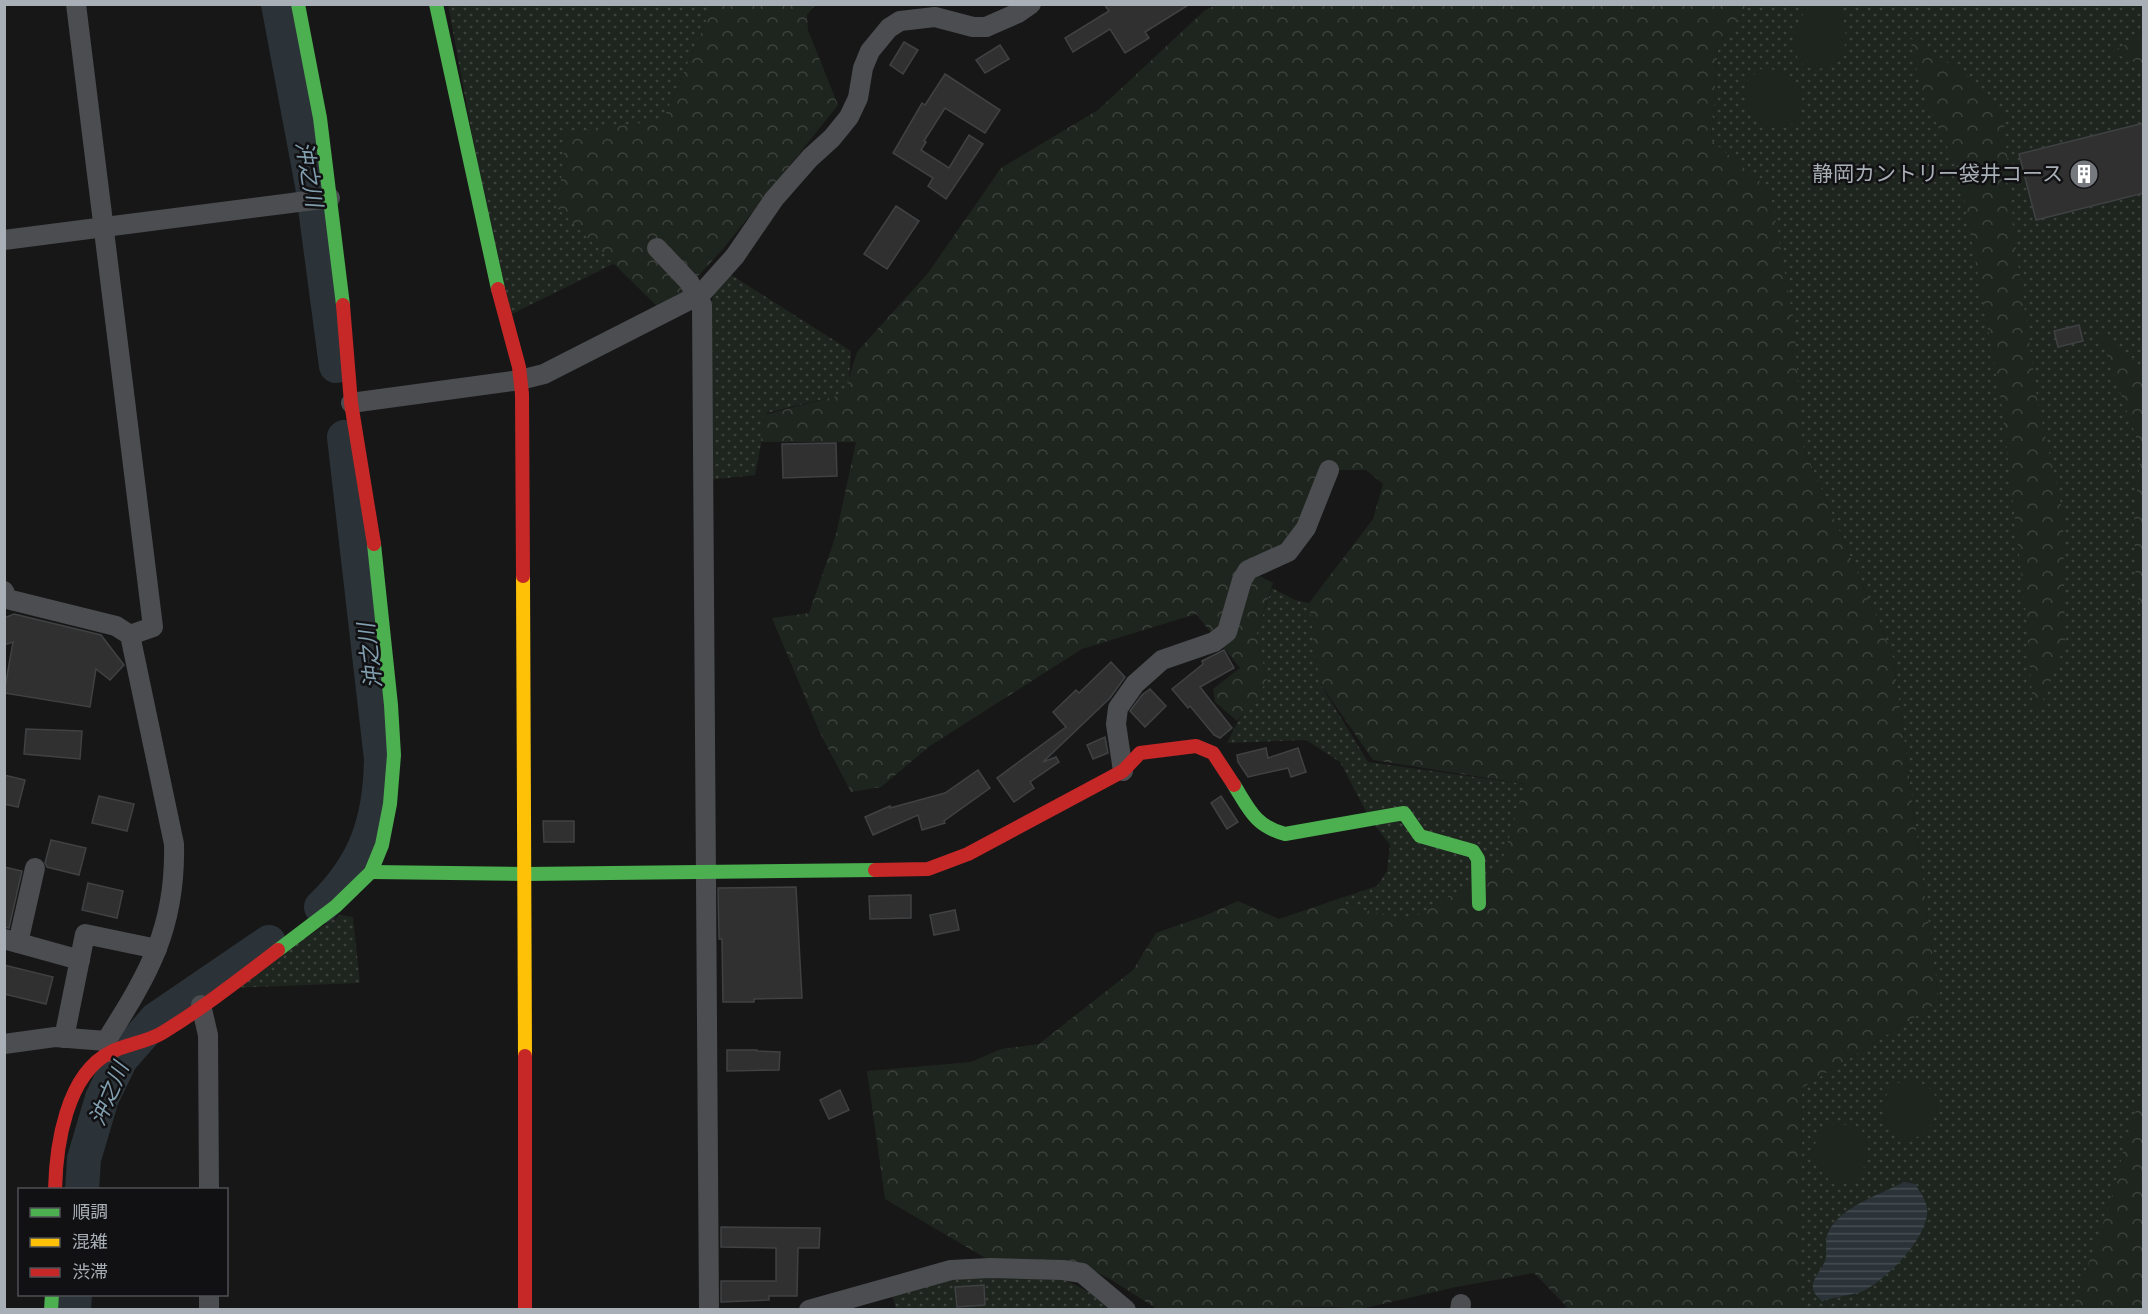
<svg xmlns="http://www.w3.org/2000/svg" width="2148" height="1314" font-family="Signika,'Noto Sans JP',sans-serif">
<defs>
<pattern id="grass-dots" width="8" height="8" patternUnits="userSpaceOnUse" patternTransform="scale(1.5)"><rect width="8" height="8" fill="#1e241e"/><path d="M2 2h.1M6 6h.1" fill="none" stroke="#3c413c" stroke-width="1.8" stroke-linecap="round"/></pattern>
<pattern id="forest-crowns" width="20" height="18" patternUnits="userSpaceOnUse" patternTransform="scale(1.5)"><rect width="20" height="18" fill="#1e241e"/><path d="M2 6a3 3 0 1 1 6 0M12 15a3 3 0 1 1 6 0" fill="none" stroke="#3c413c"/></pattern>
<pattern id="water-rules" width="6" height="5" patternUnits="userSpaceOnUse" patternTransform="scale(1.5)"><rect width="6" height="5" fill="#2b3338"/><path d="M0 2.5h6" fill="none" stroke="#474e53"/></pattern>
</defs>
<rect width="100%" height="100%" fill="#171717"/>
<g fill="url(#grass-dots)">
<path d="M 448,5 L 713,5 L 663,120 L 559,209 L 615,263 L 506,317 Z"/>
<path d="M 1749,5 L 2143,5 L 2144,1301 L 2139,1309 L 1799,1309 L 1802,1088 L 1939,1002 L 1893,656 L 1802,444 L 1711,140 L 1718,46 Z"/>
<path d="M 728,273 L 851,351 L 848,393 L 767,413 L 755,475 L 708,480 L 709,309 L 716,288 Z"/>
<path d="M 1272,588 L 1295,600 L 1309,603 L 1321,685 L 1368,762 L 1525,784 L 1505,870 L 1407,922 L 1332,901 L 1377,886 L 1387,871 L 1390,845 L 1370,819 L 1340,762 L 1306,740 L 1227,743 L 1237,723 L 1267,679 L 1256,635 Z"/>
<path d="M 340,915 L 353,917 L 360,983 L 228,988 Z"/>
<path d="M 956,1278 L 1063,1279 L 1103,1299 L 1115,1309 L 896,1309 L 890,1289 Z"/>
</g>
<g fill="url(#forest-crowns)">
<path d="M 713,5 L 815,5 L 807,15 L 808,30 L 838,105 L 723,249 L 664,313 L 558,209 L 566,133 L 663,120 Z"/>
<path d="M 1215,5 L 1749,5 L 1718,46 L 1711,140 L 1770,190 L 1794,323 L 1802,444 L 1893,656 L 1939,1002 L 1802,1088 L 1800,1309 L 1561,1309 L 1567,1307 L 1534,1273 L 1456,1287 L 1361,1309 L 1332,1307 L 1267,1308 L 1263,1310 L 1157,1309 L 1110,1279 L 1083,1265 L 999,1266 L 885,1199 L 867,1071 L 971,1062 L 1001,1049 L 1039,1044 L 1133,970 L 1156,933 L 1204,916 L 1238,901 L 1279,919 L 1332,901 L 1407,921 L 1500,868 L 1525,784 L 1373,760 L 1319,682 L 1309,603 L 1373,519 L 1383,484 L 1366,470 L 1334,470 L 1299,537 L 1249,570 L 1273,583 L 1256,635 L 1267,679 L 1259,695 L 1237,721 L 1215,702 L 1213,689 L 1240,668 L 1196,614 L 1082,649 L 930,746 L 881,787 L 851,792 L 820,733 L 772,618 L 809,613 L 836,535 L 856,442 L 761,442 L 764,415 L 844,394 L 857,352 L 928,273 L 1001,168 L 1098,110 L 1204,11 Z"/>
<path d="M 2143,36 L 2143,66 L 2111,52 Z"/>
<path d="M 1910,38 L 1974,80 L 2003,111 L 2015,241 L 2038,404 L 2063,513 L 2065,645 L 2034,722 L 2026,614 L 2001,400 L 1959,172 L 1922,93 Z"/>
<path d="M 2098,330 L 2143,368 L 2143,615 L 2136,591 L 2134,522 L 2141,451 Z"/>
<path d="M 2143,1093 L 2143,1309 L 2073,1309 C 2084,1272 2099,1237 2111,1200 C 2121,1164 2127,1127 2143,1093 Z"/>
</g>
<g fill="#1e241e">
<path d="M 1812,5 L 1834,5 C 1848,20 1846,35 1844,54 C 1826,71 1821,72 1799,62 C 1792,42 1794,19 1812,5 Z"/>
<path d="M 1761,69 C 1780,68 1799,75 1802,97 C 1802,103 1801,111 1800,117 C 1785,132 1764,132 1751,113 C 1746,107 1745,97 1744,90 L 1749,79 Z"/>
<path d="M 1907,1079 C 1978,1091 1904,1176 1886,1123 C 1879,1102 1887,1086 1907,1079 Z"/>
<path d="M 1833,1124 C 1842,1125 1853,1123 1861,1130 C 1871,1139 1868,1169 1857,1177 C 1851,1182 1843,1184 1835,1185 L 1817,1168 L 1812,1149 L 1823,1130 Z"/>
</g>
<path fill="url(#water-rules)" d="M 1904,1182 L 1915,1184 C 1920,1192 1926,1199 1927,1209 C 1930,1236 1886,1280 1863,1291 C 1853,1295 1834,1297 1822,1301 C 1803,1286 1818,1277 1825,1261 C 1828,1253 1824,1242 1828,1233 C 1840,1206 1880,1195 1904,1182 Z"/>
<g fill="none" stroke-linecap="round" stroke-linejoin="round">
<g stroke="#2b3338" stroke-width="34">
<path d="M 278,4 L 312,185 L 336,366"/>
<path d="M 321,907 C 366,864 380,820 381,759 L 344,437"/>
<path d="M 82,1190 L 84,1159 L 102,1098 L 121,1059 L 156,1019 L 269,942"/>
<path d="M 74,1310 L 75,1294"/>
</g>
</g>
<g fill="#303031" stroke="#3f4143" stroke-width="1.5">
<path d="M 1104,4 L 1190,4 L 1145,32 L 1149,38 L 1125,53 L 1110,29 L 1073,52 L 1065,38 L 1109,11 Z"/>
<path d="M 904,42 L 918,50 L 903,74 L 890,65 Z"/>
<path d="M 1000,45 L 1009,59 L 985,73 L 976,60 Z"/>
<path d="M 945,74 L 1000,110 L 985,133 L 945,108 L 924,141 L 926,142 L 921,150 L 949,168 L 969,135 L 983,144 L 946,199 L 928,186 L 933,178 L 893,153 L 922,103 L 925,105 Z"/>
<path d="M 2144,123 L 2144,193 L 2036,220 L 2019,154 Z"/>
<path d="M 896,206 L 919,221 L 887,269 L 864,254 Z"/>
<path d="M 2079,325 L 2083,341 L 2058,347 L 2054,331 Z"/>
<path d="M 836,443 L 837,476 L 783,478 L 782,444 Z"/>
<path d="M 14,614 L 101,635 L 124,665 L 110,680 L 96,669 L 90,707 L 4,693 L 13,642 L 4,645 L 4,618 Z"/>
<path d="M 1224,650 L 1234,668 L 1200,687 L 1232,728 L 1220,738 L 1214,735 L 1190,706 L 1188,708 L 1172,689 L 1203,664 L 1202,661 Z"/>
<path d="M 1111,662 L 1125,677 L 1110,698 L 1043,762 L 1056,757 L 1059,762 L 1030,782 L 1034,788 L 1014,802 L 997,778 L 1066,727 L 1053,712 L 1076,690 L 1079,693 Z"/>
<path d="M 1150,689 L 1166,706 L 1145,727 L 1130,711 L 1142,695 Z"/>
<path d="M 26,729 L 82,731 L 80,759 L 24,754 Z"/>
<path d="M 1105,737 L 1108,753 L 1093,759 L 1087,745 Z"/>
<path d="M 1266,748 L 1268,758 L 1298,748 L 1306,772 L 1291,777 L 1288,768 L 1248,777 L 1238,762 L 1237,755 Z"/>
<path d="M 978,770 L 990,788 L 944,821 L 945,823 L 922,830 L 918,815 L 873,835 L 865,817 L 890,806 L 890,808 L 945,793 Z"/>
<path d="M 4,775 L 25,780 L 18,807 L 4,804 Z"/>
<path d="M 99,796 L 134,804 L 127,831 L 92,823 Z"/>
<path d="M 1221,796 L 1238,822 L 1227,829 L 1211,803 Z"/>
<path d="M 543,821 L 574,821 L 574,842 L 544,842 Z"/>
<path d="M 51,840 L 86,848 L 79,875 L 47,867 L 45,863 Z"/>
<path d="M 4,867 L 22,871 L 9,928 L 4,927 Z"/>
<path d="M 88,883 L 123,891 L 117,918 L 82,910 Z"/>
<path d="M 796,887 L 802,998 L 754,999 L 754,1002 L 723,1002 L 722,939 L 719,939 L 718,888 Z"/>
<path d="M 911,895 L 911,918 L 870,919 L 869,896 Z"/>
<path d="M 955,910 L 959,930 L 934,935 L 930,915 Z"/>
<path d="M 4,965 L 53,977 L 46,1004 L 4,994 Z"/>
<path d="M 727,1050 L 757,1050 L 757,1051 L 780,1052 L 779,1070 L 727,1071 Z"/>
<path d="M 840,1090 L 849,1110 L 829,1119 L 820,1100 Z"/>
<path d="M 721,1227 L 820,1228 L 819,1248 L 798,1248 L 797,1296 L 769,1296 L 769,1300 L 721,1302 L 721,1281 L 776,1281 L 776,1248 L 721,1247 Z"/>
<path d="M 984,1285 L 985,1305 L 957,1307 L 955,1287 Z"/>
</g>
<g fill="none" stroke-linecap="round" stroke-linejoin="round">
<g stroke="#4b4d50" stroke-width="20">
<path d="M 76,4 L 153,627 L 130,635"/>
<path d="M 4,240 L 330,198"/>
<path d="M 657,248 L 689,282 L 702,305 L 709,1310"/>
<path d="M 351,403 L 520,380 L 544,374 L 701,294 L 735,256 L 774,199 L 810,158 L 832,138 L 849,117 L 858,98 L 863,68 L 870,51 L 889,28 L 900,21 L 935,17 L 973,27 L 986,27 L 1018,13 L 1031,4"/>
<path d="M 4,591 L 7,599 L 116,626 L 130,635 L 174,844 C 176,928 149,973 106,1041 L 110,1052"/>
<path d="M 1123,771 L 1116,724 L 1118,708 L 1135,684 L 1162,660 L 1214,642 L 1227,632 L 1242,580 L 1248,570 L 1288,552 L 1306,528 L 1329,470"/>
<path d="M 4,939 L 80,960"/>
<path d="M 18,943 L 35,868"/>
<path d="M 201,1005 L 208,1035 L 209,1190"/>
<path d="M 64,1038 L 85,934 L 157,949"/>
<path d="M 4,1044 L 55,1037 L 106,1041"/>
<path d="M 209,1294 L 209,1310"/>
<path d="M 809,1310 L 951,1270 L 990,1268 L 1063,1270 L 1082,1273 L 1126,1310"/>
<path d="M 1460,1310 L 1461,1304"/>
</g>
<g stroke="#4caf50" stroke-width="14">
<path d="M 298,4 L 320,118 L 343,305"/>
<path d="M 436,4 L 498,289"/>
<path d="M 1234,785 C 1249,809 1255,826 1285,834 L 1404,813 L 1420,836 L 1473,851 L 1478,859 L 1479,904"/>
<path d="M 371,872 L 525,874 L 875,870"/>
<path d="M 278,950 L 336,906 L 371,872 L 382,845 L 390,804 L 394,755 L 391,705 L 374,544"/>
<path d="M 51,1310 L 52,1294"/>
</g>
<path stroke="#ffc107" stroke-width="14" d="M 523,576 L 525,1056"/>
<g stroke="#c62828" stroke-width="14">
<path d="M 498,289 L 519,367 L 522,394 L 523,576"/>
<path d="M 343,305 L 351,403 L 374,544"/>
<path d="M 875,870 L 928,869 L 968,854 L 1123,771 L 1140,753 L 1196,746 L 1213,753 L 1234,785"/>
<path d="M 525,1056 L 525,1310"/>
<path d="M 55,1190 C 56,1146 66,1074 111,1052 C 127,1044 147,1042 162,1033 C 203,1008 240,979 278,950"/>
</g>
</g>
<defs>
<g id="building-disc" transform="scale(1.5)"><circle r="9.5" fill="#767a7f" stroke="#111113"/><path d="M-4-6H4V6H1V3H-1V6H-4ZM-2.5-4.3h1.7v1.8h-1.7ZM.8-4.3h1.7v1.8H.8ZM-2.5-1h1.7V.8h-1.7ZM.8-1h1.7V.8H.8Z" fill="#fff"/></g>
</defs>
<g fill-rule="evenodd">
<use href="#building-disc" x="2084" y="174"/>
</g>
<g text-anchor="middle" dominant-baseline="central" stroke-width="5" stroke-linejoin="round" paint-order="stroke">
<g font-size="21" fill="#a9afb7" stroke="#111113" text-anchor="end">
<text x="2063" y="174">静岡カントリー袋井コース</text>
</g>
<g font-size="22" font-style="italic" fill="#829fb0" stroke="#111113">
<text transform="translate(309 174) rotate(80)">沖之川</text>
<text transform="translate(370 656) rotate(-97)">沖之川</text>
<text transform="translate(109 1094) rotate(-67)">沖之川</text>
</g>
</g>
<rect width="2148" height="1314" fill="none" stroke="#a9afb7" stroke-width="12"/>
<rect x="18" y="1188" width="210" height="108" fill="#111113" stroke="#4e5055" stroke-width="1.5"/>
<rect x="30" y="1208" width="30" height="9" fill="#4caf50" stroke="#4e5055" stroke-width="1.5"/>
<text x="72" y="1218" font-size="18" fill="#a9afb7">順調</text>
<rect x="30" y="1238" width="30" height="9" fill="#ffc107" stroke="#4e5055" stroke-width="1.5"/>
<text x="72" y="1248" font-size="18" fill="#a9afb7">混雑</text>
<rect x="30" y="1268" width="30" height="9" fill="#c62828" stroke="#4e5055" stroke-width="1.5"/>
<text x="72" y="1278" font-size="18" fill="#a9afb7">渋滞</text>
</svg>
